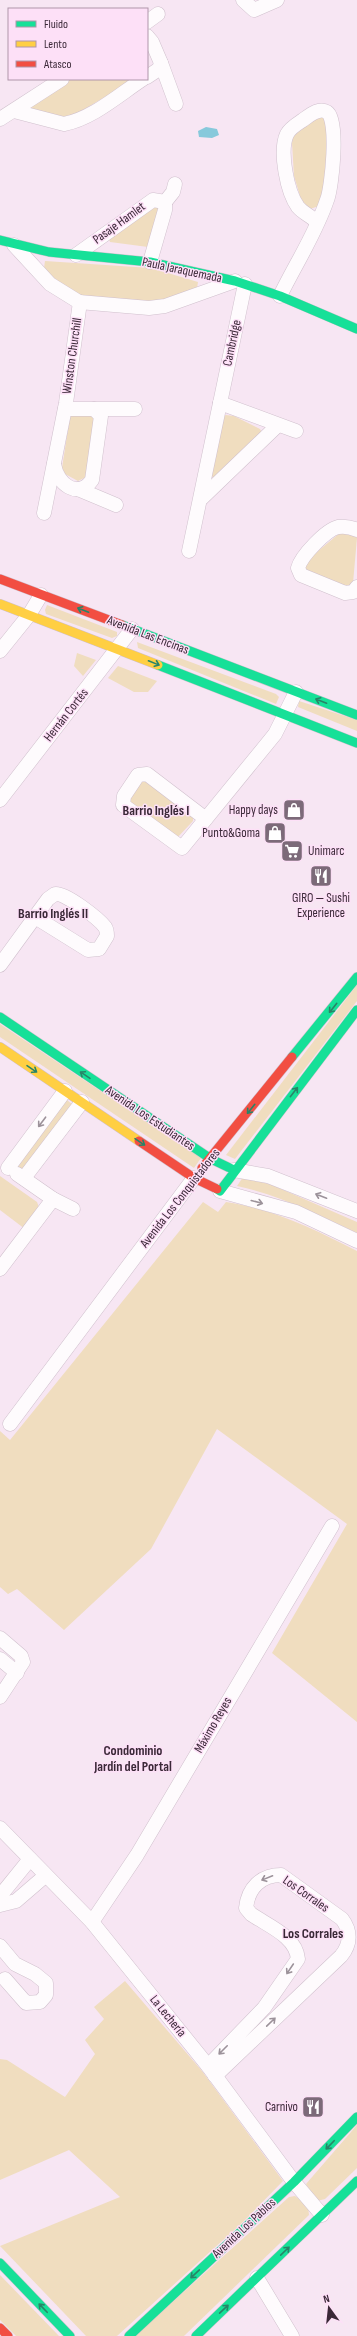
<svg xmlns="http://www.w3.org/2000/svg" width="357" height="2336" font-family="'Sofia Sans Condensed',sans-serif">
<rect width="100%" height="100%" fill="#f7e6f3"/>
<g fill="#f0ddbf">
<path d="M 68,79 L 135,79 L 78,113 L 64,118 L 34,110 L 31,108 L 32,104 Z"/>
<path d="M 313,117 L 327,117 L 328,178 L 319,206 L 310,209 L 303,206 L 294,176 L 292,143 L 293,136 Z"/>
<path d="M 154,206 L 159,209 L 148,247 L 110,242 L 109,239 Z"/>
<path d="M 45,261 L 151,268 L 198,282 L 197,288 L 156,302 L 88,298 L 75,294 L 49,274 L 44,268 Z"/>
<path d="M 82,413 L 92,416 L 96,423 L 86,477 L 78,481 L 65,474 L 62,468 L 70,416 Z"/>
<path d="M 226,415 L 234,416 L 260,429 L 262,433 L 214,478 L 210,475 L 223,416 Z"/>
<path d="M 341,532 L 353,533 L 357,538 L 353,583 L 348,588 L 308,573 L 304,566 L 306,561 Z"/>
<path d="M 47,605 L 117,632 L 117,636 L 112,638 L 46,614 L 45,610 Z"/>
<path d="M 137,642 L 276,694 L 279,697 L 276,704 L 138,648 Z"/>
<path d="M 77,653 L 96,660 L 83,676 L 74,666 Z"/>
<path d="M 118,666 L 157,681 L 148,692 L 134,692 L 108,678 Z"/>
<path d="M 299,701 L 357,720 L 357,731 L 298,707 Z"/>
<path d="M 141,778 L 146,778 L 193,814 L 193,821 L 176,839 L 127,803 Z"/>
<path d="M 357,985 L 357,1001 L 235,1159 L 226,1155 Z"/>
<path d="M 0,1024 L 201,1158 L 194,1168 L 0,1037 Z"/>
<path d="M 67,1100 L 73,1105 L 24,1168 L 18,1169 L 16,1166 Z"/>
<path d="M 0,1176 L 37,1202 L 40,1210 L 25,1229 L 0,1210 Z"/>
<path d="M 243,1177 L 272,1185 L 357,1222 L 357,1233 C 319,1215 279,1195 237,1186 Z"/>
<path d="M 203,1202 L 218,1212 L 226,1202 C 273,1209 314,1229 357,1251 L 357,1722 L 272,1653 L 347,1524 L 217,1429 L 151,1549 L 64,1630 L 17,1589 L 8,1594 L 0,1587 L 0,1431 L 10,1440 Z"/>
<path d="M 125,1981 L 202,2071 L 283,2181 L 243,2222 L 117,2336 L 86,2336 L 0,2246 L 120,2197 L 69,2150 L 0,2180 L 0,2059 L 7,2060 L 65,2097 L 95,2054 L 85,2040 L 104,2019 L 94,2007 Z"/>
<path d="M 357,2125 L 357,2168 L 325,2199 L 317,2201 L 306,2184 Z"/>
<path d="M 295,2196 L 308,2206 L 309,2215 L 184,2336 L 135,2336 L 289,2197 Z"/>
<path d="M 0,2275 L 59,2336 L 16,2336 L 0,2320 Z"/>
</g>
<path fill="#87c9db" d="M 206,127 L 217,129 L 219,135 L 212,138 L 199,137 L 198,131 Z"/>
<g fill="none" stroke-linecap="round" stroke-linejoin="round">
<g stroke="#d0c0cd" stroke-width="15">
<g id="street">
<path d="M 243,0 L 254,10 L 277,0"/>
<path d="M 147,22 L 158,14"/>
<path d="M 147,36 L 152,42 L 161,63 L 159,69 L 147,77"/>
<path d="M 161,63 L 176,104"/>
<path d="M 14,111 L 64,124 C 92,119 120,94 143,79"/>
<path d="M 0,119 L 62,79"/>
<path d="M 165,202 L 173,192 L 175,184"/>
<path d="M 14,245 L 50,284 L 79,302 L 149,308 L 165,306 L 235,281"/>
<path d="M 76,255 L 153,200 L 165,202 L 165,210 L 150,262"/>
<path d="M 280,296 C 295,265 316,233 327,200 C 332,188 339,119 327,112 C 319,107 310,115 303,120 C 297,124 290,128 287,134 C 279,151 287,192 298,207 C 303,213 311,216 317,222"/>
<path d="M 220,403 L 296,431"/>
<path d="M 94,409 L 135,409"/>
<path d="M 54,464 C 57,484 78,500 92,480 L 101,416 L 94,409 L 65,409"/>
<path d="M 78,489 L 116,505"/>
<path d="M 202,498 L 277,426"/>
<path d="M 44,513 L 66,403 L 80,302"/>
<path d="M 357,530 C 351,527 345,526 338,527 C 326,530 301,556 298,568 L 301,575 L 345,593 L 353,592 L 357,587"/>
<path d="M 189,551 L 245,284"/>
<path d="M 0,651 L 29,615 L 41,595"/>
<path d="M 0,800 L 132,629"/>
<path d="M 206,819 L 147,774 L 138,775 L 124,796 L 123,805 L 182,848 L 275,734 L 296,692"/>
<path d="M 0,965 L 48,899 L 55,894 C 65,892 99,919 105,927 C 107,930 107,932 107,936 L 99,949 L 88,950 L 35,917"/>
<path d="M 8,1168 L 65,1091"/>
<path d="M 234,1170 L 268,1176 L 357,1211"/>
<path d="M 17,1174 L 53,1199 L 73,1209"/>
<path d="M 24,1178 L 82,1102"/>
<path d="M 220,1191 L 296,1212 L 357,1241"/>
<path d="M 0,1269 L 53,1199"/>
<path d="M 10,1424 L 194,1178"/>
<path d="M 0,1638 L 21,1656 L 23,1662 L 0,1697"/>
<path d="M 0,1659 L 17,1673"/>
<path d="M 0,1828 L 92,1922 L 208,2066 L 294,2182 L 322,2215"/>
<path d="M 0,1896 L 30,1859"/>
<path d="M 0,1905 L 16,1901 L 45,1876"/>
<path d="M 92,1922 L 137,1855 L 332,1526"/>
<path d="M 0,1946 L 15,1964 L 35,1974 L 46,1983 L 46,1995 L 40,2002 L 26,2003 L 5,1979"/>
<path d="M 208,2066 L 264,2008 L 298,1959 C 296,1936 268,1926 251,1914 L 246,1908 C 248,1888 261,1875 281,1875 L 342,1919 C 351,1931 351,1944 341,1956 L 215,2076"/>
<path d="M 257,2278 L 292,2336"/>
</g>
</g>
<g stroke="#d0c0cd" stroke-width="10">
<g id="fast">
<path d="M 0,240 L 49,252 L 150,262 L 235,281 L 280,296 L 357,329"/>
<path d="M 122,625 L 357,715"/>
<path d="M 158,665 L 357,743"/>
<path d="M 0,1017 L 211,1159 L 234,1170"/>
<path d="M 292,1057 L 357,977"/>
<path d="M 217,1189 L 220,1191 L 357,1010"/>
<path d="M 0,2263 L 70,2336"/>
<path d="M 129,2336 L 294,2182 L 357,2117"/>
<path d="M 196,2336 L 357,2181"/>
</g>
</g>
<g stroke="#d0c0cd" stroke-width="10">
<g id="slow">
<path d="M 0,604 L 158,665"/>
<path d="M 0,1047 L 139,1141"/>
</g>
</g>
<g stroke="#d0c0cd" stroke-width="10">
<g id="jam">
<path d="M 0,579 L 122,625"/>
<path d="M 139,1141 L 194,1178 L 217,1189"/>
<path d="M 202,1168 L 292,1057"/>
<path d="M 0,2328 L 8,2336"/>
</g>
</g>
<use href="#street" stroke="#fefbfd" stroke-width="14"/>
<use href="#fast" stroke="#16e098" stroke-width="9"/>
<use href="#slow" stroke="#ffcf43" stroke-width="9"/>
<use href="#jam" stroke="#f24e42" stroke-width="9"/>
</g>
<defs><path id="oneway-shaft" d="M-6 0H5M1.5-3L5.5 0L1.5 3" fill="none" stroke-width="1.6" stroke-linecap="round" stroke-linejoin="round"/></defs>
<g stroke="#288468">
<use href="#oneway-shaft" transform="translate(83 610) rotate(-159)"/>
<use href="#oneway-shaft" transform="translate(154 663) rotate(22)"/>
<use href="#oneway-shaft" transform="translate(321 701) rotate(-159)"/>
<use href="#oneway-shaft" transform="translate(333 1008) rotate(129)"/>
<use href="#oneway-shaft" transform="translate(32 1069) rotate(34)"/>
<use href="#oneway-shaft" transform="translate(85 1075) rotate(-146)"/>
<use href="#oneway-shaft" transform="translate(294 1092) rotate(-52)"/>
<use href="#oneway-shaft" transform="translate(251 1109) rotate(129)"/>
<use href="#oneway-shaft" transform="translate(140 1142) rotate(34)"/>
<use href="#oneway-shaft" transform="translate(330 2145) rotate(134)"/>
<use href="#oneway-shaft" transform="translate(285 2251) rotate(-44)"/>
<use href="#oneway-shaft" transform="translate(195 2274) rotate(137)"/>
<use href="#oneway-shaft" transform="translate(43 2308) rotate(-134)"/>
<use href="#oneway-shaft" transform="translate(224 2309) rotate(-43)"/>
</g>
<g stroke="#9c929a">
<use href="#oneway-shaft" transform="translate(42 1122) rotate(127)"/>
<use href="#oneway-shaft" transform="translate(321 1196) rotate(-159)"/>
<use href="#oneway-shaft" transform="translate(257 1202) rotate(15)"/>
<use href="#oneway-shaft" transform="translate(267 1878) rotate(158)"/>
<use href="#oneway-shaft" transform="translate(290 1969) rotate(124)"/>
<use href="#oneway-shaft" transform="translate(271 2022) rotate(-44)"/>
<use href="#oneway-shaft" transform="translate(223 2050) rotate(135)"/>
</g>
<defs>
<g id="shop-square" transform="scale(1.15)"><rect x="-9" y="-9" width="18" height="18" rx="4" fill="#7c6a79" stroke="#fde0f7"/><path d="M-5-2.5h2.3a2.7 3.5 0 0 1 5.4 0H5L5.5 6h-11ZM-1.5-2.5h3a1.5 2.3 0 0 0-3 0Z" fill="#fff"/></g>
<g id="supermarket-square" transform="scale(1.15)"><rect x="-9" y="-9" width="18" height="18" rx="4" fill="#7c6a79" stroke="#fde0f7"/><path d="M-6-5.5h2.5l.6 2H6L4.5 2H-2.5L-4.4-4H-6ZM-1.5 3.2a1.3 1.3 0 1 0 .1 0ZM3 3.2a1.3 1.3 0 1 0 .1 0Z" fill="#fff"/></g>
<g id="restaurant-square" transform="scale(1.15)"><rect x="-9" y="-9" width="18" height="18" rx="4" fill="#7c6a79" stroke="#fde0f7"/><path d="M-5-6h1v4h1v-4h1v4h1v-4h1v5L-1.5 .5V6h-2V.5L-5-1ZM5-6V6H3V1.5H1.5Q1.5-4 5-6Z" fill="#fff"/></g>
</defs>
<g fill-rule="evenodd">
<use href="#shop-square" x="294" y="810"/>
<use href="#shop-square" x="275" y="833"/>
<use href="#supermarket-square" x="292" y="851"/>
<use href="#restaurant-square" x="321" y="876"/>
<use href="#restaurant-square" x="313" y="2107"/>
</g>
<g text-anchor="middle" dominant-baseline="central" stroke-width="3" stroke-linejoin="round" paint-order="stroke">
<g font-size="13" fill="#3a2837" stroke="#fde0f7">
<text transform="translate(119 223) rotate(-36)">Pasaje Hamlet</text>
<text transform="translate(182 270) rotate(12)">Paula Jaraquemada</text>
<text transform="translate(232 343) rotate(-78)">Cambridge</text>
<text transform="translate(72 356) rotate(-82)">Winston Churchill</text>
<text transform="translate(148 635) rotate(21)">Avenida Las Encinas</text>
<text transform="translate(66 715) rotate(-52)">Hernán Cortés</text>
<text transform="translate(150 1118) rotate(34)">Avenida Los Estudiantes</text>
<text transform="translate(180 1198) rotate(-52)">Avenida Los Conquistadores</text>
<text transform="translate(213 1725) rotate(-60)">Máximo Reyes</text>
<text transform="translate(306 1894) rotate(35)">Los Corrales</text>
<text transform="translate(168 2016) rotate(51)">La Lechería</text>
<text transform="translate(244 2228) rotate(-43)">Avenida Los Pablos</text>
</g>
<g font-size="13" fill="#3a2837" stroke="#fde0f7" text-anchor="end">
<text x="278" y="810">Happy days</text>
<text x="260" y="833">Punto&amp;Goma</text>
<text x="308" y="851" text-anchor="start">Unimarc</text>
<text x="321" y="898" text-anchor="middle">GIRO — Sushi<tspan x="321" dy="15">Experience</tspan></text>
<text x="298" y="2107">Carnivo</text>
</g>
<g font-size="14" font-weight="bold" fill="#3a2837" stroke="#fde0f7">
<text x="156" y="810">Barrio Inglés I</text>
<text x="53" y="913">Barrio Inglés II</text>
<text x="133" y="1750">Condominio<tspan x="133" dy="16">Jardín del Portal</tspan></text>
<text x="313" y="1933">Los Corrales</text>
</g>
</g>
<rect x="8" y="8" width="140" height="72" fill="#fde0f7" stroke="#af96aa"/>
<rect x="16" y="21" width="20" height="6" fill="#16e098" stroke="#af96aa"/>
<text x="44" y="28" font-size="12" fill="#3a2837">Fluido</text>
<rect x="16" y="41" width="20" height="6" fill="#ffcf43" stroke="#af96aa"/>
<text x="44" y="48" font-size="12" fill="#3a2837">Lento</text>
<rect x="16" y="61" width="20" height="6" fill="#f24e42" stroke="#af96aa"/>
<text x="44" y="68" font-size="12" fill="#3a2837">Atasco</text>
<g transform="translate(329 2308) rotate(345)" stroke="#fde0f7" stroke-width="3" paint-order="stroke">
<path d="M0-3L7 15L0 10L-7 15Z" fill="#3a2837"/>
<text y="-6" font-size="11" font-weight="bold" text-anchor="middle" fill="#3a2837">N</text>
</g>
</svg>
